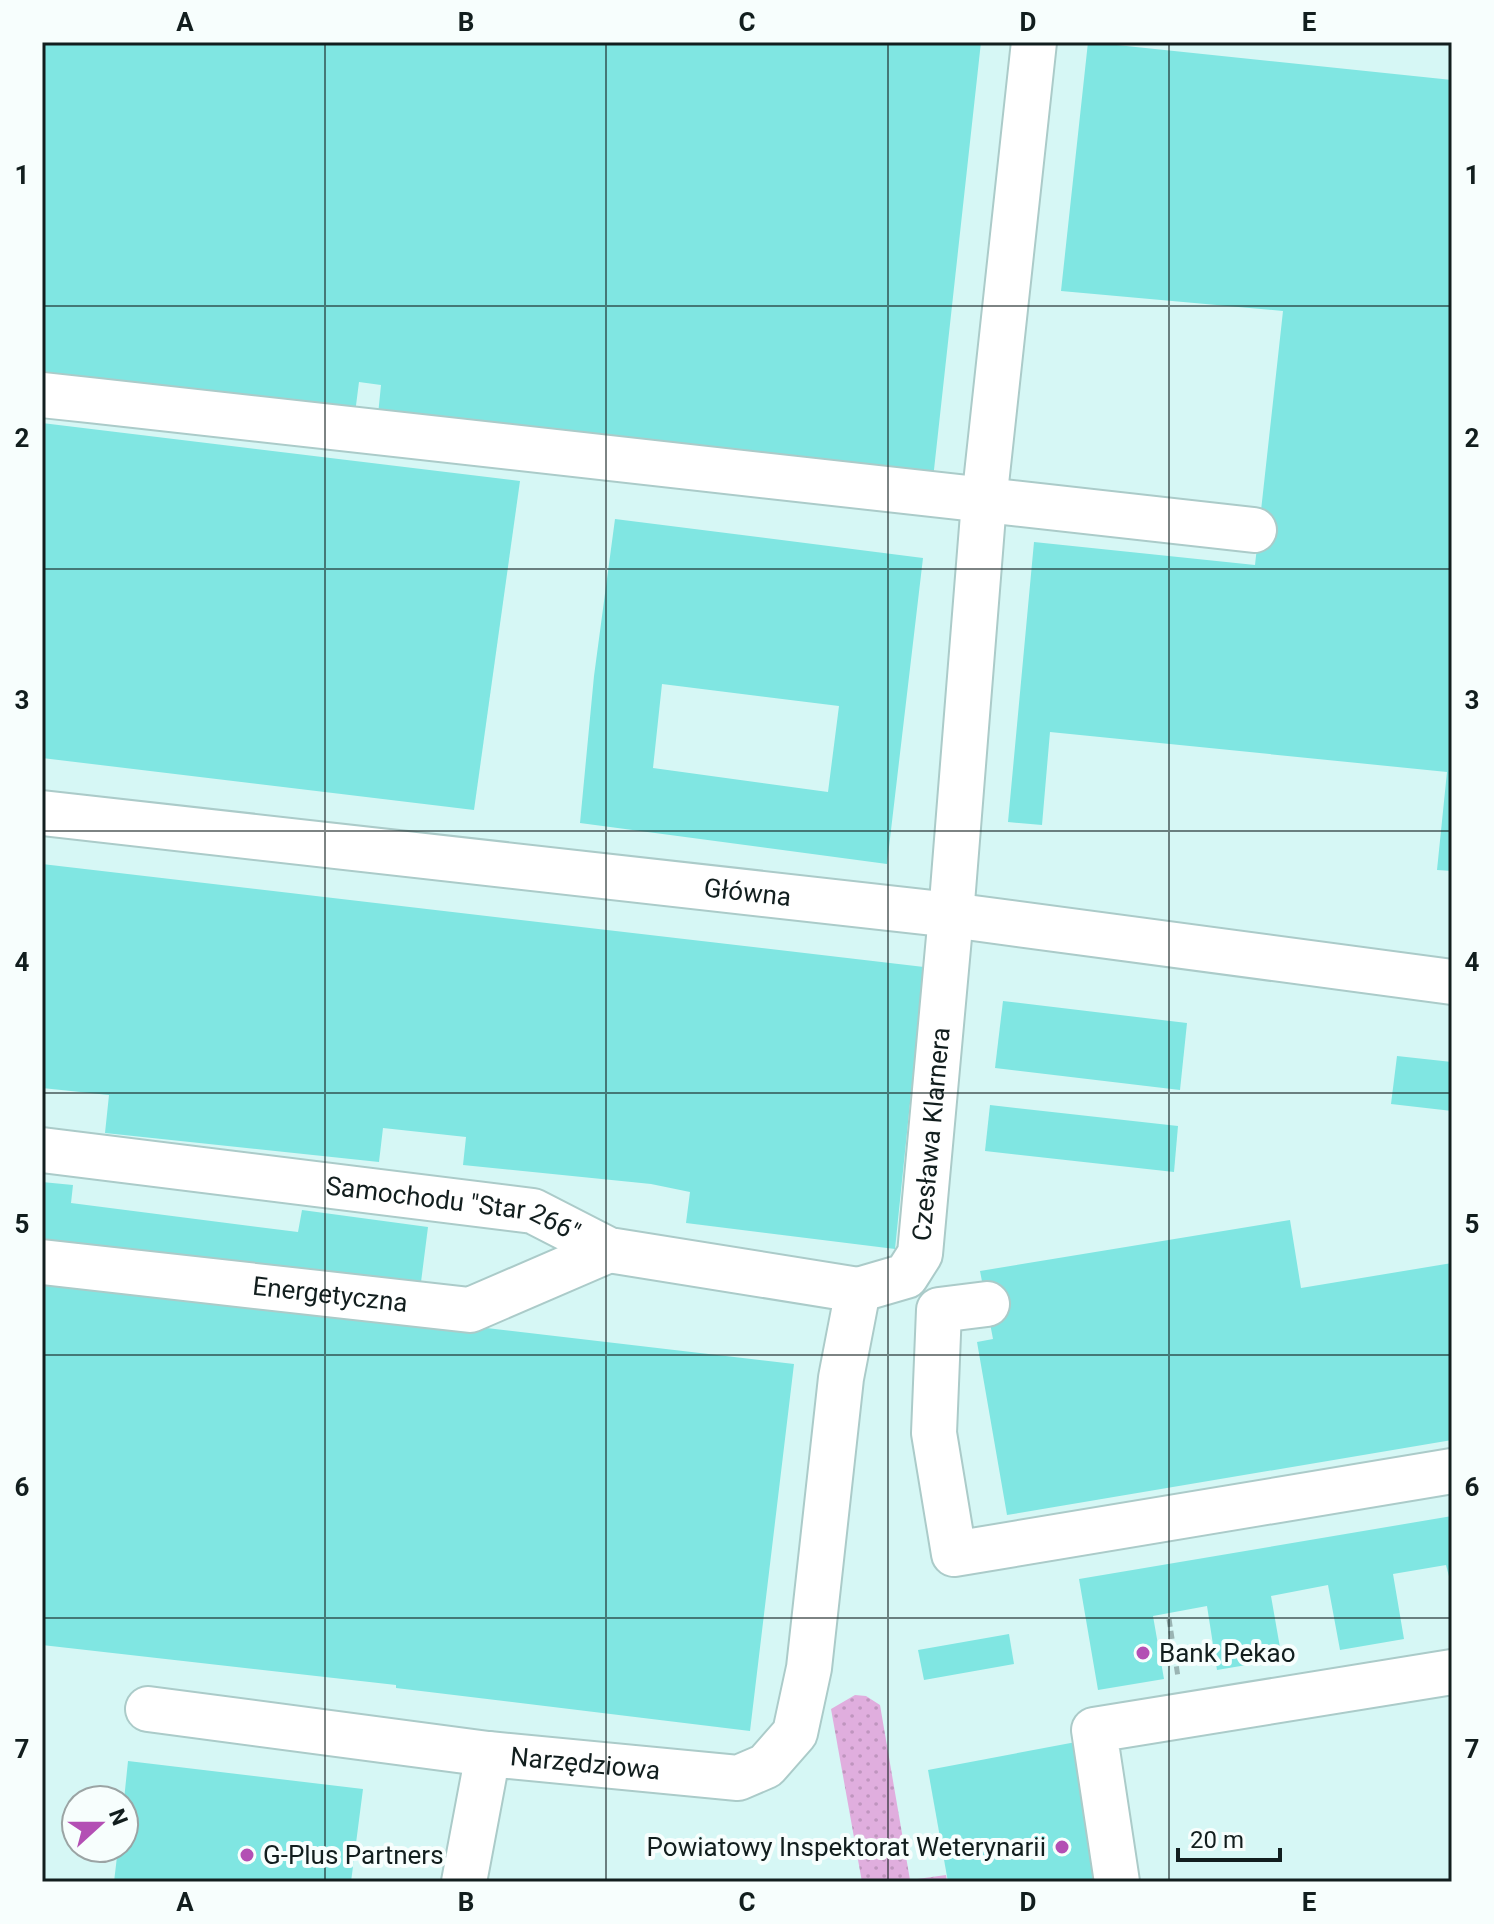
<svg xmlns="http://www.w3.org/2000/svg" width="1494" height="1924" font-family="Roboto,sans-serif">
<defs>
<pattern id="grass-dots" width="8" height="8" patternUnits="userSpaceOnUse" patternTransform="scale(2)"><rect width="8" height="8" fill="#e0aede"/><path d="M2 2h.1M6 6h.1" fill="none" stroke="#bf95be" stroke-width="1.8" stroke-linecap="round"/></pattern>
</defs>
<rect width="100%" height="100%" fill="#d6f7f5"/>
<path fill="url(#grass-dots)" d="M 855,1695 L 866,1696 L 880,1705 L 910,1880 L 946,1875 L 947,1882 L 862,1882 L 831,1709 Z"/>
<g fill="#80e6e2" fill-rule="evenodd">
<path d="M 42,42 L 981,42 L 931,497 L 376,435 L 381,385 L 359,382 L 354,421 L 42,386 Z"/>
<path d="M 1088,42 L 1452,80 L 1452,871 L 1437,870 L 1447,772 L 1050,732 L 1042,825 L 1008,822 L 1034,542 L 1255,565 L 1283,311 L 1061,291 Z"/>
<path d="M 42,423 L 520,481 L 474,810 L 42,758 Z"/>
<path d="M 615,519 L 923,558 L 887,864 L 580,823 L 594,676 ZM 662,684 L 839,706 L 828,792 L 653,768 Z"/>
<path d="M 42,864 L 924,967 L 895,1249 L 686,1223 L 690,1192 L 651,1184 L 463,1165 L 466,1137 L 383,1128 L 379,1162 L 105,1133 L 109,1095 L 42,1088 Z"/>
<path d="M 1003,1001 L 1187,1023 L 1180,1090 L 995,1068 Z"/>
<path d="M 1397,1056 L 1452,1062 L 1452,1111 L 1391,1104 Z"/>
<path d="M 990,1105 L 1178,1126 L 1174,1172 L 985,1151 Z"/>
<path d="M 42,1182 L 73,1185 L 71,1203 L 298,1232 L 302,1210 L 428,1227 L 420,1290 L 42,1245 Z"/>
<path d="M 1290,1220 L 1301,1288 L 1452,1263 L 1452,1440 L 1007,1515 L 977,1342 L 993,1339 L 980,1271 Z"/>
<path d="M 42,1276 L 794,1364 L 750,1731 L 396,1688 L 396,1685 L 42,1645 Z"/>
<path d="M 1452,1516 L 1452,1588 L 1446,1565 L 1393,1574 L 1404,1639 L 1340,1650 L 1328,1585 L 1271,1596 L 1282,1659 L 1217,1670 L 1207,1606 L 1153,1616 L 1164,1679 L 1098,1690 L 1079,1579 Z"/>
<path d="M 1009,1634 L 1014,1664 L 924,1680 L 918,1650 Z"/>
<path d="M 1076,1742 L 1102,1882 L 948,1882 L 928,1770 Z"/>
<path d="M 128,1761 L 363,1789 L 351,1882 L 114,1882 L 118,1848 L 124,1848 L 124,1800 Z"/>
</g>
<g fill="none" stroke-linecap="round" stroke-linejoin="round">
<g stroke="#abcbc9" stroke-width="48">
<g id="minor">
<path d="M 42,395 C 446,437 849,488 1254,530"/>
<path id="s1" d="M 42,813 L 951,915 L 1452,982"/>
<path id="s2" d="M 42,1150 L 533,1211 L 609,1250 L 858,1290"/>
<path id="s3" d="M 42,1262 L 470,1310 L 609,1250"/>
<path d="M 987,1304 L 939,1310 L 934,1433 L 954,1554 L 1452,1471"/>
<path d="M 148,1709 L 488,1754"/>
<path id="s4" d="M 464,1882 L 488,1754 L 738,1778 L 766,1766 L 795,1733 L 809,1668 L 841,1378 L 858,1290 L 906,1276 L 920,1254 L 951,915 L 984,502 L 1034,42"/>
<path d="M 1117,1882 L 1094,1730 L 1452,1672"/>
</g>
</g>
<path stroke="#9ab4b3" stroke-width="5" stroke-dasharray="8 4" stroke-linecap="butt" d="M 1169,1619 L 1178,1677"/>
<use href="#minor" stroke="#fff" stroke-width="44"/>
</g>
<path fill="none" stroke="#121e1e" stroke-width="2" stroke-opacity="0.55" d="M 325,42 L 325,1882M 606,42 L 606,1882M 888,42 L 888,1882M 1169,42 L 1169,1882M 42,306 L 1452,306M 42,569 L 1452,569M 42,831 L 1452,831M 42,1093 L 1452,1093M 42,1355 L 1452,1355M 42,1618 L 1452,1618"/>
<g fill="#b34fb4" stroke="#f7fefd" stroke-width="3">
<circle cx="1143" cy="1653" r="8"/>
<circle cx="1062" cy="1847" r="8"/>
<circle cx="247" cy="1855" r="8"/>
</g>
<g text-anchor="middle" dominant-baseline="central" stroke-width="8" stroke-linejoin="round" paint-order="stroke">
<g font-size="26" fill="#121e1e" stroke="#f7fefd">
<text stroke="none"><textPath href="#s1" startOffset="710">Główna</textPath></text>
<text stroke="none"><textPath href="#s4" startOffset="1100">Czesława Klarnera</textPath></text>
<text stroke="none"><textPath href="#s2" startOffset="416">Samochodu "Star 266"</textPath></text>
<text stroke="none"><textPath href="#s3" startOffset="290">Energetyczna</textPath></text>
<text stroke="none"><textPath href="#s4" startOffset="228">Narzędziowa</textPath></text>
</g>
<g font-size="26" fill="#121e1e" stroke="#f7fefd" text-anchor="start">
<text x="1159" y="1653">Bank Pekao</text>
<text x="1046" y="1847" text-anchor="end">Powiatowy Inspektorat Weterynarii</text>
<text x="263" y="1855">G-Plus Partners</text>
</g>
</g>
<rect width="1494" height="1924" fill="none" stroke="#f7fefd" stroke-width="88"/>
<g transform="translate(100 1824) rotate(69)"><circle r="38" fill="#f7fefd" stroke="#9ba4a4" stroke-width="2"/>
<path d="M0-6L14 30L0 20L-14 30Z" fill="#b34fb4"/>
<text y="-12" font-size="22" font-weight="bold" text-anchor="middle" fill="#121e1e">N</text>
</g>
<path d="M1178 1848v12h102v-12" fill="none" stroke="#121e1e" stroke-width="4"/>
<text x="1190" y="1848" font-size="24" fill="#121e1e" stroke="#f7fefd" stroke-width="6" paint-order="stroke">20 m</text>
<rect x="44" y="44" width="1406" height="1836" fill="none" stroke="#121e1e" stroke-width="3"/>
<g font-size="26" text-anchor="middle" font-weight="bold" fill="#121e1e">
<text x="185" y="31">A</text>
<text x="466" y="31">B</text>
<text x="747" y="31">C</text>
<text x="1028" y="31">D</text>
<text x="1309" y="31">E</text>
<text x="22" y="184">1</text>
<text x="1472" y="184">1</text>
<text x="22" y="447">2</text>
<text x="1472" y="447">2</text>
<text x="22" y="709">3</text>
<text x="1472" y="709">3</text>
<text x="22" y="971">4</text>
<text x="1472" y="971">4</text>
<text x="22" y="1233">5</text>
<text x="1472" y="1233">5</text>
<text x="22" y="1496">6</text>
<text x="1472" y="1496">6</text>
<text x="22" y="1758">7</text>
<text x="1472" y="1758">7</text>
<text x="185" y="1911">A</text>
<text x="466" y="1911">B</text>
<text x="747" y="1911">C</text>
<text x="1028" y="1911">D</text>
<text x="1309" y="1911">E</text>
</g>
</svg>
